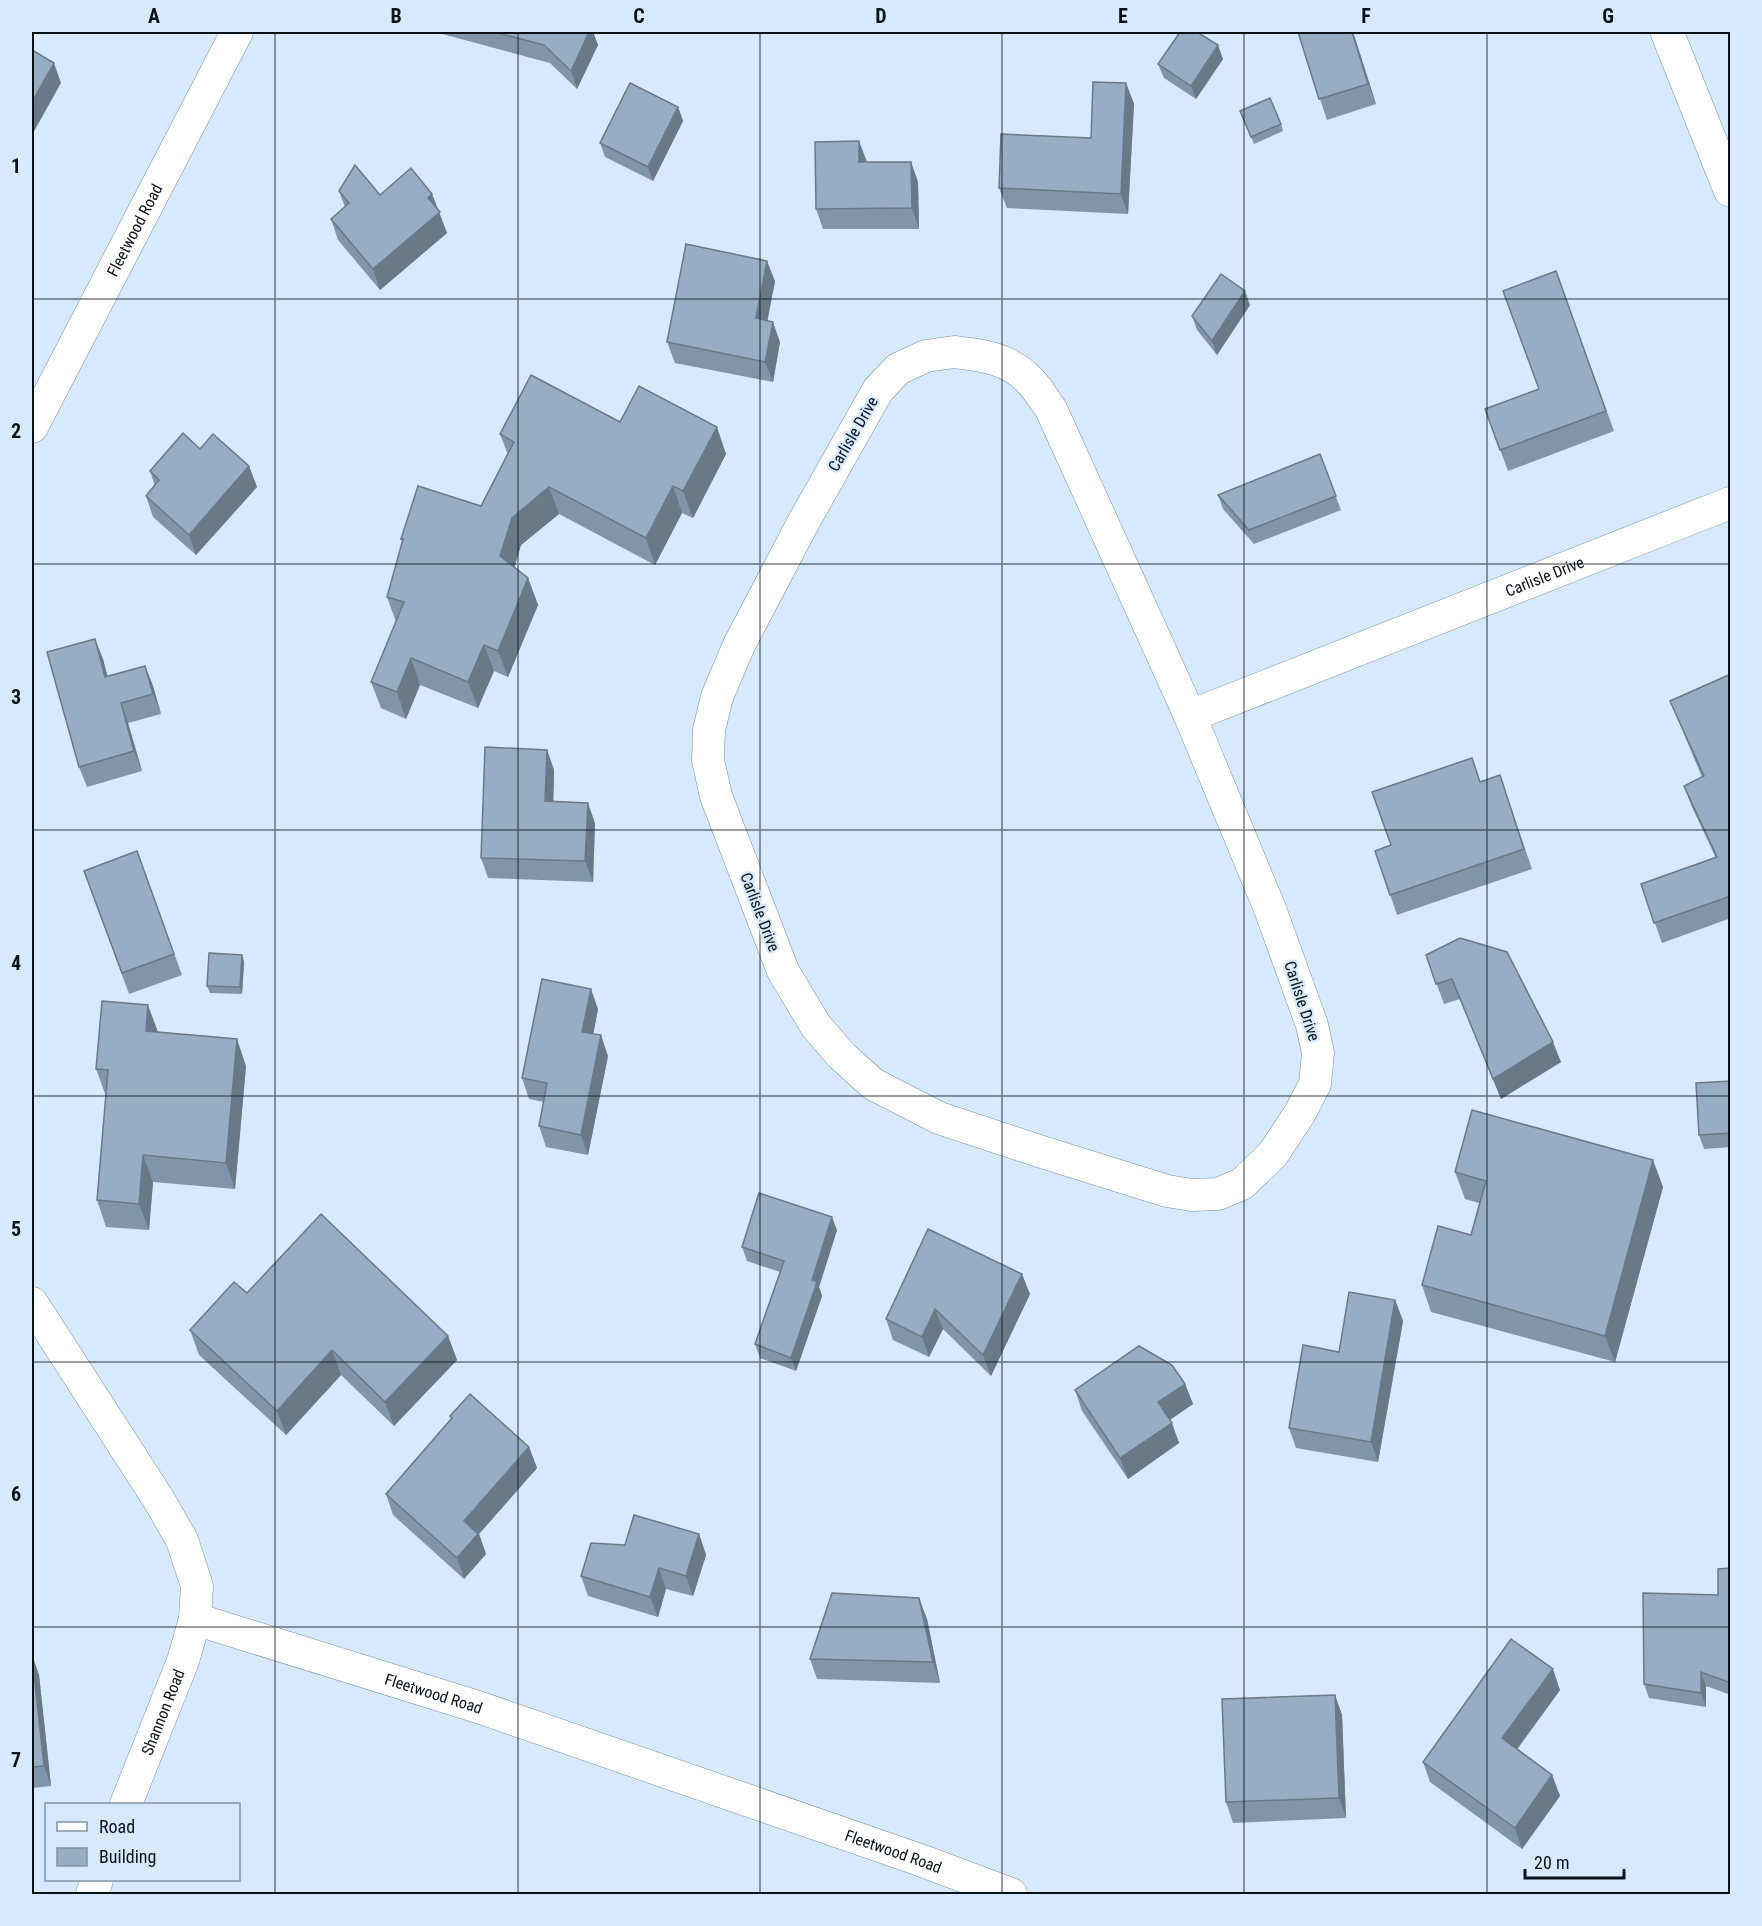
<svg xmlns="http://www.w3.org/2000/svg" width="1762" height="1926" font-family="'Roboto Condensed',sans-serif">
<rect width="100%" height="100%" fill="#d7eafd"/>
<g fill="none" stroke-linecap="round" stroke-linejoin="round">
<g stroke="#778ea3" stroke-width="33">
<g id="minor">
<path d="M 954,352 C 983,355 1011,359 1031,382 C 1039,390 1044,400 1051,409 L 1190,716 L 1270,909 L 1312,1025 L 1318,1053 L 1315,1084 L 1300,1113 L 1273,1154 L 1242,1184 L 1218,1194 L 1192,1195 L 1167,1191 L 1042,1152 L 939,1118 L 873,1084 L 842,1056 L 816,1026 L 783,971 L 716,796 L 708,760 L 709,730 L 717,697 L 739,645 L 803,523 L 878,390 L 898,369 L 926,356 Z"/>
<path id="s1" d="M 32,427 L 237,32"/>
<path id="s2" d="M 1190,716 L 1730,503"/>
<path id="s3" d="M 32,1303 L 159,1500 L 182,1540 L 197,1586 L 195,1619 L 478,1707 L 920,1860 L 1011,1894"/>
<path id="s4" d="M 126,1804 L 183,1661 L 195,1619"/>
<path d="M 92,1894 L 97,1880"/>
</g>
</g>
<g stroke="#778ea3" stroke-width="34">
<path id="secondary" d="M 1667,32 L 1730,190"/>
</g>
<use href="#minor" stroke="#fff" stroke-width="32"/>
<use href="#secondary" stroke="#fff" stroke-width="33"/>
</g>
<g fill="#8195a8">
<path d="M 435,32 L 593,32 L 598,45 L 577,89 L 550,63 Z"/>
<path d="M 1298,32 L 1353,32 L 1376,104 L 1327,120 Z"/>
<path d="M 1223,59 L 1196,99 L 1164,78 L 1158,64 Z"/>
<path d="M 1126,83 L 1134,104 L 1128,214 L 1007,208 L 999,188 L 1091,138 Z"/>
<path d="M 678,107 L 683,121 L 653,181 L 605,157 L 600,143 Z"/>
<path d="M 1240,111 L 1281,124 L 1283,131 L 1254,144 Z"/>
<path d="M 867,162 L 911,162 L 918,182 L 919,229 L 823,229 L 816,209 Z"/>
<path d="M 339,191 L 380,195 L 432,194 L 447,233 L 380,290 L 338,240 L 331,219 L 345,207 Z"/>
<path d="M 1556,271 L 1614,431 L 1508,471 L 1485,409 L 1539,389 Z"/>
<path d="M 775,281 L 767,320 L 780,342 L 773,382 L 675,363 L 667,342 Z"/>
<path d="M 1250,305 L 1217,355 L 1197,330 L 1192,316 Z"/>
<path d="M 620,422 L 726,454 L 693,518 L 682,513 L 655,565 L 559,514 L 521,545 L 514,567 L 528,578 L 538,605 L 508,677 L 494,671 L 478,708 L 420,685 L 406,719 L 381,708 L 371,682 L 396,622 L 387,597 L 402,542 L 401,539 L 481,506 L 508,455 L 500,434 Z"/>
<path d="M 1320,454 L 1341,510 L 1254,544 L 1223,509 L 1218,495 Z"/>
<path d="M 249,466 L 257,487 L 196,555 L 153,517 L 146,496 L 155,486 L 150,471 Z"/>
<path d="M 103,659 L 107,676 L 145,666 L 153,686 L 161,714 L 128,723 L 142,771 L 87,787 L 79,767 Z"/>
<path d="M 1731,674 L 1731,918 L 1662,943 L 1641,884 L 1716,858 L 1691,805 L 1684,786 L 1702,777 L 1670,701 Z"/>
<path d="M 547,750 L 554,770 L 553,801 L 595,823 L 593,882 L 488,878 L 481,858 Z"/>
<path d="M 1480,782 L 1507,796 L 1532,869 L 1397,915 L 1375,851 L 1391,845 Z"/>
<path d="M 137,851 L 182,975 L 129,994 L 84,871 Z"/>
<path d="M 242,955 L 244,962 L 242,994 L 210,993 L 207,986 Z"/>
<path d="M 1426,955 L 1561,1062 L 1501,1099 L 1460,999 L 1444,1004 Z"/>
<path d="M 598,1009 L 593,1034 L 608,1056 L 588,1155 L 546,1147 L 539,1126 L 544,1102 L 529,1099 L 522,1078 Z"/>
<path d="M 158,1032 L 246,1066 L 235,1189 L 153,1182 L 149,1230 L 106,1227 L 97,1200 L 106,1096 L 96,1069 Z"/>
<path d="M 1731,1081 L 1731,1147 L 1704,1149 L 1699,1135 Z"/>
<path d="M 1455,1172 L 1663,1187 L 1615,1362 L 1431,1312 L 1422,1285 L 1471,1235 L 1479,1203 L 1465,1199 Z"/>
<path d="M 928,1229 L 1030,1294 L 991,1376 L 943,1329 L 929,1357 L 893,1340 L 886,1319 Z"/>
<path d="M 837,1230 L 819,1287 L 822,1296 L 796,1371 L 760,1358 L 755,1344 L 780,1272 L 747,1261 L 742,1247 Z"/>
<path d="M 247,1293 L 448,1336 L 457,1360 L 394,1426 L 341,1375 L 286,1435 L 199,1355 L 190,1330 Z"/>
<path d="M 1395,1300 L 1403,1321 L 1378,1462 L 1296,1448 L 1289,1428 L 1339,1352 Z"/>
<path d="M 1185,1384 L 1193,1404 L 1170,1420 L 1179,1443 L 1128,1479 L 1082,1411 L 1075,1390 Z"/>
<path d="M 450,1416 L 529,1447 L 537,1468 L 479,1534 L 486,1554 L 464,1579 L 393,1515 L 386,1494 L 451,1420 Z"/>
<path d="M 699,1534 L 706,1555 L 693,1596 L 666,1589 L 658,1617 L 588,1596 L 581,1576 L 625,1545 Z"/>
<path d="M 1731,1568 L 1731,1695 L 1706,1686 L 1706,1707 L 1649,1698 L 1644,1684 L 1718,1595 Z"/>
<path d="M 927,1619 L 940,1683 L 817,1679 L 810,1659 Z"/>
<path d="M 32,1655 L 39,1675 L 51,1786 L 32,1788 Z"/>
<path d="M 1560,1690 L 1517,1749 L 1552,1775 L 1560,1796 L 1522,1849 L 1430,1782 L 1423,1762 Z"/>
<path d="M 1335,1695 L 1342,1715 L 1346,1818 L 1233,1823 L 1226,1802 Z"/>
</g>
<g fill="#697988">
<path d="M 589,32 L 593,32 L 598,45 L 577,89 L 571,71 Z"/>
<path d="M 1352,32 L 1353,32 L 1376,104 L 1368,84 Z"/>
<path d="M 1218,45 L 1223,59 L 1196,99 L 1191,86 Z"/>
<path d="M 54,63 L 61,83 L 32,135 L 32,102 Z"/>
<path d="M 1126,83 L 1134,104 L 1128,214 L 1121,194 Z"/>
<path d="M 678,107 L 683,121 L 653,181 L 648,167 Z"/>
<path d="M 859,141 L 867,162 L 859,162 Z"/>
<path d="M 911,162 L 918,182 L 919,229 L 912,208 Z"/>
<path d="M 432,194 L 447,233 L 380,290 L 373,269 L 428,198 Z"/>
<path d="M 767,261 L 775,281 L 764,339 L 756,318 Z"/>
<path d="M 1245,291 L 1250,305 L 1217,355 L 1212,341 Z"/>
<path d="M 773,322 L 780,342 L 773,382 L 765,362 Z"/>
<path d="M 717,427 L 726,454 L 693,518 L 683,491 Z"/>
<path d="M 249,466 L 257,487 L 196,555 L 189,535 Z"/>
<path d="M 673,486 L 682,513 L 655,565 L 646,538 Z"/>
<path d="M 549,487 L 559,514 L 521,545 L 510,583 L 500,556 L 512,518 Z"/>
<path d="M 528,578 L 538,605 L 508,677 L 498,651 Z"/>
<path d="M 95,639 L 103,659 L 113,697 L 105,677 Z"/>
<path d="M 484,645 L 494,671 L 478,708 L 468,682 Z"/>
<path d="M 411,658 L 420,685 L 406,719 L 397,692 Z"/>
<path d="M 145,666 L 153,686 L 161,714 L 153,694 Z"/>
<path d="M 121,703 L 128,723 L 142,771 L 134,751 Z"/>
<path d="M 547,750 L 554,770 L 553,821 L 545,801 Z"/>
<path d="M 588,803 L 595,823 L 593,882 L 585,861 Z"/>
<path d="M 242,955 L 244,962 L 242,994 L 240,987 Z"/>
<path d="M 591,989 L 598,1009 L 590,1052 L 582,1032 Z"/>
<path d="M 148,1005 L 158,1032 L 146,1031 Z"/>
<path d="M 601,1035 L 608,1056 L 588,1155 L 581,1135 Z"/>
<path d="M 237,1039 L 246,1066 L 235,1189 L 226,1163 Z"/>
<path d="M 1553,1042 L 1561,1062 L 1501,1099 L 1493,1079 Z"/>
<path d="M 143,1155 L 153,1182 L 149,1230 L 139,1204 Z"/>
<path d="M 1653,1160 L 1663,1187 L 1615,1362 L 1605,1336 Z"/>
<path d="M 832,1217 L 837,1230 L 819,1287 L 822,1296 L 796,1371 L 791,1358 L 812,1280 Z"/>
<path d="M 1022,1274 L 1030,1294 L 991,1376 L 983,1355 Z"/>
<path d="M 1395,1300 L 1403,1321 L 1378,1462 L 1371,1442 Z"/>
<path d="M 935,1309 L 943,1329 L 929,1357 L 922,1337 Z"/>
<path d="M 448,1336 L 457,1360 L 394,1426 L 385,1402 Z"/>
<path d="M 332,1350 L 341,1375 L 286,1435 L 277,1411 Z"/>
<path d="M 1185,1384 L 1193,1404 L 1165,1423 L 1158,1402 Z"/>
<path d="M 1172,1423 L 1179,1443 L 1128,1479 L 1120,1458 Z"/>
<path d="M 529,1447 L 537,1468 L 479,1534 L 486,1554 L 464,1579 L 457,1558 L 464,1521 Z"/>
<path d="M 699,1534 L 706,1555 L 693,1596 L 686,1576 Z"/>
<path d="M 659,1568 L 666,1589 L 658,1617 L 650,1597 Z"/>
<path d="M 919,1598 L 927,1619 L 940,1683 L 933,1662 Z"/>
<path d="M 32,1655 L 39,1675 L 51,1786 L 44,1766 Z"/>
<path d="M 1553,1669 L 1560,1690 L 1510,1759 L 1502,1738 Z"/>
<path d="M 1701,1672 L 1706,1686 L 1706,1707 L 1701,1693 Z"/>
<path d="M 1335,1695 L 1342,1715 L 1346,1818 L 1339,1798 Z"/>
<path d="M 1552,1775 L 1560,1796 L 1522,1849 L 1515,1828 Z"/>
</g>
<g fill="#96adc3" stroke="#697988" stroke-width="1.5">
<path d="M 494,32 L 589,32 L 571,71 L 544,45 Z"/>
<path d="M 1180,32 L 1197,32 L 1218,45 L 1191,86 L 1158,64 Z"/>
<path d="M 1298,32 L 1352,32 L 1368,84 L 1319,99 Z"/>
<path d="M 32,50 L 54,63 L 32,102 Z"/>
<path d="M 1093,82 L 1126,83 L 1121,194 L 999,188 L 1001,134 L 1091,138 Z"/>
<path d="M 630,83 L 678,107 L 648,167 L 600,143 Z"/>
<path d="M 1270,98 L 1281,124 L 1251,137 L 1240,111 Z"/>
<path d="M 859,141 L 859,162 L 911,162 L 912,208 L 816,209 L 815,142 Z"/>
<path d="M 355,165 L 380,195 L 411,168 L 432,194 L 428,198 L 440,212 L 373,269 L 331,219 L 349,203 L 339,191 Z"/>
<path d="M 686,244 L 767,261 L 756,318 L 773,322 L 765,362 L 667,342 Z"/>
<path d="M 1556,271 L 1606,411 L 1500,450 L 1485,409 L 1539,389 L 1503,291 Z"/>
<path d="M 1221,274 L 1245,291 L 1212,341 L 1192,316 Z"/>
<path d="M 531,375 L 620,422 L 639,386 L 717,427 L 683,491 L 673,486 L 646,538 L 549,487 L 512,518 L 500,556 L 528,578 L 498,651 L 484,645 L 468,682 L 411,658 L 397,692 L 371,682 L 404,602 L 387,597 L 403,539 L 401,539 L 418,486 L 481,506 L 514,442 L 500,434 Z"/>
<path d="M 183,433 L 200,449 L 213,434 L 249,466 L 189,535 L 146,496 L 159,480 L 150,471 Z"/>
<path d="M 1320,454 L 1336,496 L 1249,530 L 1218,495 Z"/>
<path d="M 95,639 L 105,677 L 145,666 L 153,694 L 121,703 L 134,751 L 79,767 L 47,652 Z"/>
<path d="M 1731,674 L 1731,896 L 1654,923 L 1641,884 L 1717,857 L 1684,786 L 1704,776 L 1670,701 Z"/>
<path d="M 485,747 L 547,750 L 545,801 L 588,803 L 585,861 L 481,858 Z"/>
<path d="M 1472,758 L 1480,782 L 1500,775 L 1524,849 L 1390,895 L 1375,851 L 1391,845 L 1372,792 Z"/>
<path d="M 137,851 L 174,954 L 122,973 L 84,871 Z"/>
<path d="M 1460,938 L 1507,952 L 1553,1042 L 1493,1079 L 1452,979 L 1436,984 L 1426,955 Z"/>
<path d="M 209,953 L 242,955 L 240,987 L 207,986 Z"/>
<path d="M 542,979 L 591,989 L 582,1032 L 601,1035 L 581,1135 L 539,1126 L 547,1083 L 522,1078 Z"/>
<path d="M 102,1001 L 148,1005 L 146,1031 L 237,1039 L 226,1163 L 143,1155 L 139,1204 L 97,1200 L 108,1070 L 96,1069 Z"/>
<path d="M 1731,1081 L 1731,1133 L 1699,1135 L 1696,1083 Z"/>
<path d="M 1472,1110 L 1653,1160 L 1605,1336 L 1422,1285 L 1438,1226 L 1471,1235 L 1486,1181 L 1455,1172 Z"/>
<path d="M 759,1193 L 832,1217 L 812,1280 L 817,1282 L 791,1358 L 755,1344 L 784,1261 L 742,1247 Z"/>
<path d="M 321,1214 L 448,1336 L 385,1402 L 332,1350 L 277,1411 L 190,1330 L 234,1282 L 247,1293 Z"/>
<path d="M 928,1229 L 1022,1274 L 983,1355 L 935,1309 L 922,1337 L 886,1319 Z"/>
<path d="M 1349,1292 L 1395,1300 L 1371,1442 L 1289,1428 L 1303,1345 L 1339,1352 Z"/>
<path d="M 1139,1346 L 1172,1365 L 1185,1384 L 1158,1402 L 1172,1423 L 1120,1458 L 1075,1390 Z"/>
<path d="M 470,1394 L 529,1447 L 464,1521 L 478,1534 L 457,1558 L 386,1494 L 452,1418 L 450,1416 Z"/>
<path d="M 634,1515 L 699,1534 L 686,1576 L 659,1568 L 650,1597 L 581,1576 L 591,1543 L 625,1545 Z"/>
<path d="M 1731,1568 L 1731,1683 L 1701,1672 L 1701,1693 L 1644,1684 L 1643,1593 L 1718,1595 L 1718,1569 Z"/>
<path d="M 832,1593 L 919,1598 L 933,1662 L 810,1659 Z"/>
<path d="M 1511,1639 L 1553,1669 L 1502,1738 L 1552,1775 L 1515,1828 L 1423,1762 Z"/>
<path d="M 32,1655 L 44,1766 L 32,1767 Z"/>
<path d="M 1335,1695 L 1339,1798 L 1226,1802 L 1222,1699 Z"/>
</g>
<path fill="none" stroke="#091119" stroke-width="1.5" stroke-opacity="0.55" d="M 275,32 L 275,1894M 518,32 L 518,1894M 760,32 L 760,1894M 1002,32 L 1002,1894M 1244,32 L 1244,1894M 1487,32 L 1487,1894M 32,299 L 1730,299M 32,564 L 1730,564M 32,830 L 1730,830M 32,1096 L 1730,1096M 32,1362 L 1730,1362M 32,1627 L 1730,1627"/>
<g text-anchor="middle" dominant-baseline="central" stroke-width="4.5" stroke-linejoin="round" paint-order="stroke">
<g font-size="16" fill="#091119" stroke="#d7eafd">
<text stroke="none"><textPath href="#s1" startOffset="222">Fleetwood Road</textPath></text>
<text transform="translate(853 434) rotate(-60)">Carlisle Drive</text>
<text stroke="none"><textPath href="#s2" startOffset="381">Carlisle Drive</textPath></text>
<text transform="translate(760 912) rotate(69)">Carlisle Drive</text>
<text transform="translate(1302 1001) rotate(72)">Carlisle Drive</text>
<text stroke="none"><textPath href="#s3" startOffset="612">Fleetwood Road</textPath></text>
<text stroke="none"><textPath href="#s4" startOffset="99">Shannon Road</textPath></text>
<text stroke="none"><textPath href="#s3" startOffset="1098">Fleetwood Road</textPath></text>
</g>
</g>
<rect width="1762" height="1926" fill="none" stroke="#d7eafd" stroke-width="66"/>
<rect x="45" y="1803" width="195" height="78" fill="#d7eafd" stroke="#8593a2" stroke-width="1.5"/>
<rect x="57" y="1822" width="30" height="9" fill="#ffffff" stroke="#8593a2" stroke-width="1.5"/>
<text x="99" y="1833" font-size="18" fill="#091119">Road</text>
<rect x="57" y="1848" width="30" height="18" fill="#96adc3" stroke="#8593a2" stroke-width="1.5"/>
<text x="99" y="1863" font-size="18" fill="#091119">Building</text>
<path d="M1525 1869v9h99v-9" fill="none" stroke="#091119" stroke-width="3"/>
<text x="1534" y="1869" font-size="18" fill="#091119" stroke="#d7eafd" stroke-width="4.5" paint-order="stroke">20 m</text>
<rect x="33" y="33" width="1696" height="1860" fill="none" stroke="#091119" stroke-width="2"/>
<g font-size="20" text-anchor="middle" font-weight="bold" fill="#091119">
<text x="154" y="23">A</text>
<text x="396" y="23">B</text>
<text x="639" y="23">C</text>
<text x="881" y="23">D</text>
<text x="1123" y="23">E</text>
<text x="1366" y="23">F</text>
<text x="1608" y="23">G</text>
<text x="16" y="173">1</text>
<text x="16" y="438">2</text>
<text x="16" y="704">3</text>
<text x="16" y="970">4</text>
<text x="16" y="1236">5</text>
<text x="16" y="1501">6</text>
<text x="16" y="1767">7</text>
</g>
</svg>
